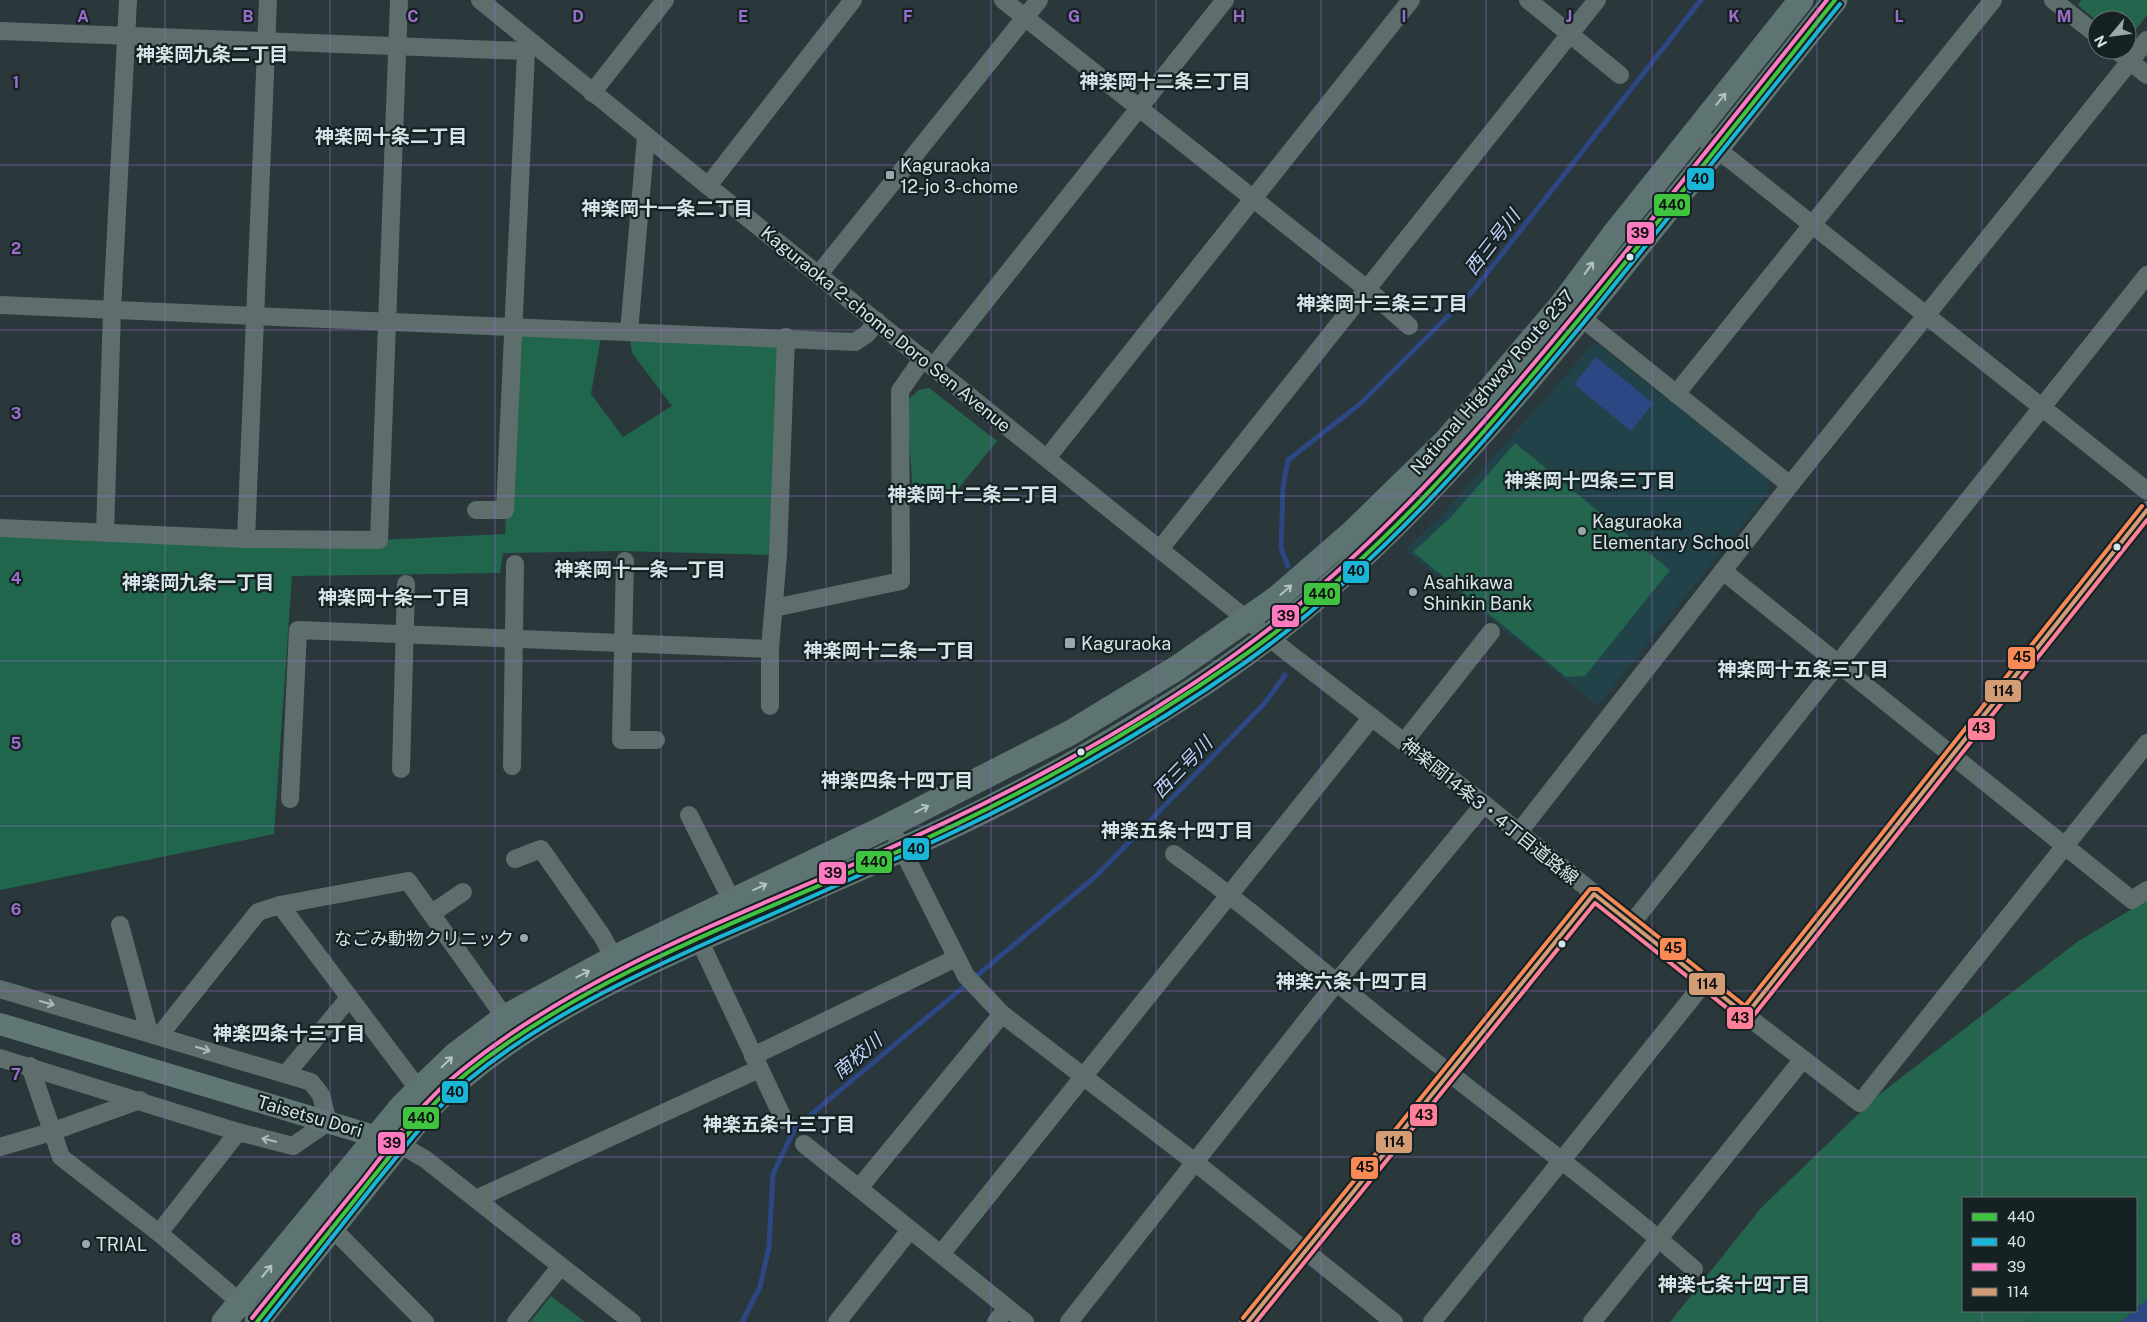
<svg xmlns="http://www.w3.org/2000/svg" width="2147" height="1322" font-family="'Public Sans','Noto Sans JP',sans-serif">
<rect width="100%" height="100%" fill="#2a383b"/>
<path fill="#22424a" d="M 1595,342 L 1767,478 L 1768,493 L 1598,706 L 1405,550 L 1445,511 Z"/>
<g fill="#23664d">
<path d="M 2081,0 L 2147,0 L 2147,15 L 2127,41 L 2127,20 L 2097,21 L 2078,5 Z"/>
<path d="M 929,388 L 997,441 L 953,495 L 913,493 L 906,401 L 919,390 Z"/>
<path d="M 1515,443 L 1670,570 L 1585,676 L 1566,677 L 1413,552 L 1452,516 Z"/>
<path d="M 2147,900 L 2147,1203 L 2136,1214 L 2136,1198 L 1963,1198 L 1963,1311 L 2038,1311 L 2027,1322 L 1670,1322 L 1761,1208 L 1876,1097 L 2077,942 Z"/>
<path d="M 551,1296 L 585,1322 L 530,1322 Z"/>
</g>
<g fill="#1f664c">
<path d="M 515,326 L 602,331 L 591,394 L 623,437 L 672,406 L 632,353 L 629,332 L 786,337 L 778,555 L 620,551 L 503,553 L 500,573 L 292,576 L 274,834 L 0,890 L 0,533 L 379,540 L 505,534 Z"/>
<path d="M 2147,1203 L 2147,1300 L 2136,1309 L 2136,1214 Z"/>
<path d="M 2038,1311 L 2134,1311 L 2121,1322 L 2027,1322 Z"/>
</g>
<g fill="#2c4783">
<path d="M 1596,357 L 1653,403 L 1631,431 L 1574,384 Z"/>
<path d="M 2147,1300 L 2147,1322 L 2121,1322 Z"/>
</g>
<g fill="none" stroke-linecap="round" stroke-linejoin="round">
<g stroke="#2c4783" stroke-width="5">
<path d="M 1288,566 L 1281,548 L 1283,487 L 1288,460 L 1360,404 L 1473,291 L 1701,0"/>
<path d="M 742,1322 L 760,1287 L 769,1247 L 773,1174 L 795,1128 L 1096,876 L 1264,704 L 1285,675"/>
</g>
<g stroke="#5e6e6d" stroke-width="18">
<path d="M 480,0 L 708,186 L 1286,651 L 1484,804 L 1704,983 L 1860,1103 L 2147,743"/>
<path d="M 1003,0 L 1367,289 L 1409,326"/>
<path d="M 1528,0 L 1620,75"/>
<path d="M 2053,0 L 2097,35"/>
<path d="M 0,31 L 526,51 L 533,43"/>
<path d="M 2116,50 L 2147,75"/>
<path d="M 592,93 L 665,0"/>
<path d="M 1707,141 L 2147,491"/>
<path d="M 708,186 L 853,0"/>
<path d="M 819,274 L 1039,0"/>
<path d="M 0,305 L 855,342 L 867,334 L 877,321"/>
<path d="M 1572,310 L 1790,485"/>
<path d="M 629,332 L 646,136"/>
<path d="M 933,367 L 1225,0"/>
<path d="M 1676,394 L 1993,0"/>
<path d="M 1047,458 L 1411,0"/>
<path d="M 476,510 L 505,510 L 526,51"/>
<path d="M 0,528 L 246,539 L 379,540 L 399,0"/>
<path d="M 105,533 L 112,310 L 128,0"/>
<path d="M 246,539 L 268,0"/>
<path d="M 1160,549 L 1597,0"/>
<path d="M 625,561 L 621,740 L 656,740"/>
<path d="M 1723,571 L 2132,900 L 2147,890"/>
<path d="M 774,608 L 901,581 L 900,391 L 923,358"/>
<path d="M 770,706 L 770,649 L 778,555 L 786,337"/>
<path d="M 1404,742 L 1491,632"/>
<path d="M 512,766 L 515,564"/>
<path d="M 401,769 L 406,584"/>
<path d="M 290,799 L 298,630 L 770,649"/>
<path d="M 689,815 L 737,911"/>
<path d="M 1519,832 L 1790,485 L 2147,40"/>
<path d="M 897,839 L 966,976 L 1002,1014 L 1196,1163 L 1394,1322"/>
<path d="M 1174,854 C 1254,911 1328,977 1405,1038 C 1501,1115 1601,1188 1694,1269"/>
<path d="M 515,859 L 541,849 L 602,936 L 619,967"/>
<path d="M 280,905 L 419,1090"/>
<path d="M 432,913 L 463,892"/>
<path d="M 1632,923 L 2147,275"/>
<path d="M 120,925 L 149,1032"/>
<path d="M 695,931 L 784,1120"/>
<path d="M 0,989 L 311,1082 L 321,1095 L 328,1122 L 293,1146 L 238,1132 L 0,1058"/>
<path d="M 1746,1015 L 2147,510"/>
<path d="M 159,1036 L 258,912 L 280,905 L 408,881 L 511,1026"/>
<path d="M 753,1056 L 956,958"/>
<path d="M 30,1066 L 61,1157 L 159,1233 L 248,1309"/>
<path d="M 286,1074 L 349,998"/>
<path d="M 399,1144 L 425,1159 L 632,1322"/>
<path d="M 804,1144 L 1025,1322"/>
<path d="M 0,1147 L 51,1132 L 140,1100"/>
<path d="M 859,1188 L 1002,1014"/>
<path d="M 476,1199 L 759,1069"/>
<path d="M 332,1228 L 425,1322"/>
<path d="M 159,1233 L 238,1132"/>
<path d="M 941,1254 L 1372,717"/>
<path d="M 516,1322 L 560,1267"/>
<path d="M 837,1322 L 910,1230"/>
<path d="M 996,1322 L 1007,1308"/>
<path d="M 1069,1322 L 1336,983 L 1484,804"/>
<path d="M 1248,1322 L 1594,894"/>
<path d="M 1432,1322 L 1704,983"/>
<path d="M 1592,1322 L 1803,1059"/>
</g>
<path stroke="#617776" stroke-width="22" d="M 0,1024 L 394,1142"/>
<g stroke="#5d7473" stroke-width="25">
<path d="M 224,1322 L 403,1105 L 455,1055 L 505,1017 L 614,958 L 890,825 L 1070,733 L 1177,668 L 1277,598 L 1353,532 L 1446,441 L 1563,303 L 1615,233 L 1801,0"/>
<path d="M 257,1322 L 424,1113 C 521,1012 660,958 786,901 C 858,868 933,838 1003,801 C 1063,771 1121,736 1178,700 C 1350,594 1485,435 1611,280 C 1686,187 1761,93 1835,0"/>
</g>
<g stroke="#162123" stroke-width="8">
<path id="bus-1" d="M 257,1322 C 294,1275 332,1229 369,1182 C 400,1144 429,1104 467,1073 C 591,974 753,916 897,852 C 1015,799 1129,735 1236,661 C 1371,568 1481,438 1585,312 C 1669,209 1752,104 1835,0"/>
</g>
<g stroke="#162123" stroke-width="8">
<path id="bus-2" d="M 265,1322 C 302,1275 339,1229 376,1182 C 405,1147 432,1111 467,1081 C 543,1018 633,976 722,936 C 780,911 838,885 895,859 C 1016,805 1134,741 1243,664 C 1377,569 1486,442 1590,315 C 1674,212 1757,108 1840,4"/>
</g>
<g stroke="#162123" stroke-width="8">
<path id="bus-3" d="M 252,1318 C 289,1272 326,1225 364,1179 C 394,1140 423,1101 462,1070 C 580,974 732,918 870,857 C 998,800 1124,735 1237,653 C 1371,556 1480,430 1584,303 C 1666,203 1746,101 1827,0"/>
</g>
<g stroke="#162123" stroke-width="8">
<path id="bus-4" d="M 1248,1322 L 1594,894 L 1746,1015 L 2147,510"/>
</g>
<g stroke="#162123" stroke-width="8">
<path id="bus-5" d="M 1256,1322 L 1595,903 L 1742,1020 L 1750,1020 L 2147,520"/>
</g>
<g stroke="#162123" stroke-width="8">
<path id="bus-6" d="M 1243,1318 L 1590,889 L 1598,889 L 1745,1006 L 2142,506"/>
</g>
<use href="#bus-1" stroke="#40c440" stroke-width="4"/>
<use href="#bus-2" stroke="#1ab6d8" stroke-width="4"/>
<use href="#bus-3" stroke="#fe7ac1" stroke-width="4"/>
<use href="#bus-4" stroke="#d39c74" stroke-width="4"/>
<use href="#bus-5" stroke="#ff8098" stroke-width="4"/>
<use href="#bus-6" stroke="#f98a56" stroke-width="4"/>
</g>
<defs><path id="oneway-shaft" d="M-6 0H5M1.5-3L5.5 0L1.5 3" fill="none" stroke-width="1.6" stroke-linecap="round" stroke-linejoin="round" transform="scale(1.25)"/></defs>
<g stroke="#b2c3c5">
<use href="#oneway-shaft" transform="translate(1721 99) rotate(-51)"/>
<use href="#oneway-shaft" transform="translate(1589 268) rotate(-54)"/>
<use href="#oneway-shaft" transform="translate(1286 590) rotate(-41)"/>
<use href="#oneway-shaft" transform="translate(922 809) rotate(-27)"/>
<use href="#oneway-shaft" transform="translate(760 887) rotate(-25)"/>
<use href="#oneway-shaft" transform="translate(583 974) rotate(-27)"/>
<use href="#oneway-shaft" transform="translate(447 1062) rotate(-44)"/>
<use href="#oneway-shaft" transform="translate(267 1271) rotate(-50)"/>
</g>
<g stroke="#acbbbd">
<use href="#oneway-shaft" transform="translate(47 1003) rotate(16)"/>
<use href="#oneway-shaft" transform="translate(203 1049) rotate(17)"/>
<use href="#oneway-shaft" transform="translate(269 1140) rotate(-166)"/>
</g>
<path fill="none" stroke="#9b6dcd" stroke-width="1" stroke-opacity="0.55" d="M 165,0 L 165,1322M 330,0 L 330,1322M 495,0 L 495,1322M 661,0 L 661,1322M 826,0 L 826,1322M 991,0 L 991,1322M 1156,0 L 1156,1322M 1321,0 L 1321,1322M 1486,0 L 1486,1322M 1652,0 L 1652,1322M 1817,0 L 1817,1322M 1982,0 L 1982,1198M 0,165 L 2147,165M 0,330 L 2147,330M 0,496 L 2147,496M 0,661 L 2147,661M 0,826 L 2147,826M 0,991 L 2147,991M 0,1157 L 2147,1157M 1982,1311 L 1982,1322"/>
<g fill="#9aa8ab" stroke="#162123" stroke-width="2">
<rect x="885" y="170" width="10" height="10" rx="2.5"/>
<circle cx="1582" cy="531" r="5"/>
<circle cx="1413" cy="592" r="5"/>
<rect x="1064" y="637" width="12" height="12" rx="2.5"/>
<circle cx="524" cy="938" r="5"/>
<circle cx="86" cy="1244" r="5"/>
</g>
<g fill="#d6e5e8" stroke="#162123" stroke-width="2">
<circle cx="1630" cy="257" r="4.5"/>
<circle cx="2117" cy="547" r="4.5"/>
<circle cx="1081" cy="752" r="4.5"/>
<circle cx="1562" cy="944" r="4.5"/>
</g>
<g text-anchor="middle" dominant-baseline="central" stroke-width="4.5" stroke-linejoin="round" paint-order="stroke">
<g font-size="18" fill="#d6e5e8" stroke="#162123" text-anchor="start">
<text x="900" y="165">Kaguraoka<tspan x="900" dy="21">12-jo 3-chome</tspan></text>
<text x="1592" y="521">Kaguraoka<tspan x="1592" dy="21">Elementary School</tspan></text>
<text x="1423" y="582">Asahikawa<tspan x="1423" dy="21">Shinkin Bank</tspan></text>
<text x="1081" y="643">Kaguraoka</text>
<text x="514" y="938" text-anchor="end">なごみ動物クリニック</text>
<text x="96" y="1244">TRIAL</text>
</g>
<g font-size="18" fill="#d6e5e8" stroke="#162123">
<text transform="translate(886 329) rotate(39)">Kaguraoka 2-chome Doro Sen Avenue</text>
<text transform="translate(1492 382) rotate(-49)">National Highway Route 237</text>
<text transform="translate(1490 811) rotate(39)">神楽岡14条3・4丁目道路線</text>
<text transform="translate(310 1116) rotate(16)">Taisetsu Dori</text>
</g>
<g font-size="19" font-weight="bold" fill="#d6e5e8" stroke="#162123">
<text x="212" y="54">神楽岡九条二丁目</text>
<text x="1165" y="81">神楽岡十二条三丁目</text>
<text x="391" y="136">神楽岡十条二丁目</text>
<text x="667" y="208">神楽岡十一条二丁目</text>
<text x="1382" y="303">神楽岡十三条三丁目</text>
<text x="1590" y="480">神楽岡十四条三丁目</text>
<text x="973" y="494">神楽岡十二条二丁目</text>
<text x="640" y="569">神楽岡十一条一丁目</text>
<text x="198" y="582">神楽岡九条一丁目</text>
<text x="394" y="597">神楽岡十条一丁目</text>
<text x="889" y="650">神楽岡十二条一丁目</text>
<text x="1803" y="669">神楽岡十五条三丁目</text>
<text x="897" y="780">神楽四条十四丁目</text>
<text x="1177" y="830">神楽五条十四丁目</text>
<text x="1352" y="981">神楽六条十四丁目</text>
<text x="289" y="1033">神楽四条十三丁目</text>
<text x="779" y="1124">神楽五条十三丁目</text>
<text x="1734" y="1284">神楽七条十四丁目</text>
</g>
<g font-size="19" font-style="italic" fill="#c0d4fa" stroke="#162123">
<text transform="translate(1492 242) rotate(-52)">西三号川</text>
<text transform="translate(1182 767) rotate(-46)">西三号川</text>
<text transform="translate(857 1056) rotate(-40)">南校川</text>
</g>
</g>
<g font-size="16" text-anchor="middle" font-weight="bold" fill="#9b6dcd" stroke="#162123" stroke-width="4.5" stroke-linejoin="round" paint-order="stroke">
<text x="83" y="22">A</text>
<text x="248" y="22">B</text>
<text x="413" y="22">C</text>
<text x="578" y="22">D</text>
<text x="743" y="22">E</text>
<text x="908" y="22">F</text>
<text x="1074" y="22">G</text>
<text x="1239" y="22">H</text>
<text x="1404" y="22">I</text>
<text x="1569" y="22">J</text>
<text x="1734" y="22">K</text>
<text x="1899" y="22">L</text>
<text x="2064" y="22">M</text>
<text x="16" y="88">1</text>
<text x="16" y="254">2</text>
<text x="16" y="419">3</text>
<text x="16" y="584">4</text>
<text x="16" y="749">5</text>
<text x="16" y="915">6</text>
<text x="16" y="1080">7</text>
<text x="16" y="1245">8</text>
</g>
<g stroke="#162123" stroke-width="2">
<rect x="1686" y="167" width="29" height="24" rx="5" fill="#1ab6d8"/>
<rect x="1653" y="193" width="38" height="24" rx="5" fill="#40c440"/>
<rect x="1626" y="221" width="29" height="24" rx="5" fill="#fe7ac1"/>
<rect x="1342" y="560" width="28" height="24" rx="5" fill="#1ab6d8"/>
<rect x="1303" y="582" width="38" height="24" rx="5" fill="#40c440"/>
<rect x="1271" y="604" width="29" height="24" rx="5" fill="#fe7ac1"/>
<rect x="2007" y="646" width="29" height="24" rx="5" fill="#f98a56"/>
<rect x="1984" y="679" width="38" height="24" rx="5" fill="#d39c74"/>
<rect x="1967" y="717" width="29" height="24" rx="5" fill="#ff8098"/>
<rect x="902" y="837" width="28" height="24" rx="5" fill="#1ab6d8"/>
<rect x="855" y="850" width="38" height="24" rx="5" fill="#40c440"/>
<rect x="818" y="861" width="29" height="24" rx="5" fill="#fe7ac1"/>
<rect x="1659" y="937" width="28" height="24" rx="5" fill="#f98a56"/>
<rect x="1688" y="972" width="38" height="24" rx="5" fill="#d39c74"/>
<rect x="1726" y="1006" width="28" height="24" rx="5" fill="#ff8098"/>
<rect x="441" y="1080" width="28" height="24" rx="5" fill="#1ab6d8"/>
<rect x="1409" y="1103" width="29" height="24" rx="5" fill="#ff8098"/>
<rect x="402" y="1106" width="38" height="24" rx="5" fill="#40c440"/>
<rect x="1375" y="1130" width="38" height="24" rx="5" fill="#d39c74"/>
<rect x="377" y="1131" width="29" height="24" rx="5" fill="#fe7ac1"/>
<rect x="1350" y="1156" width="29" height="24" rx="5" fill="#f98a56"/>
</g>
<g font-size="14" text-anchor="middle" font-weight="bold" fill="#111">
<text x="1700" y="184">40</text>
<text x="1672" y="210">440</text>
<text x="1640" y="238">39</text>
<text x="1356" y="576">40</text>
<text x="1322" y="599">440</text>
<text x="1286" y="621">39</text>
<text x="2022" y="662">45</text>
<text x="2003" y="696">114</text>
<text x="1981" y="733">43</text>
<text x="916" y="854">40</text>
<text x="874" y="867">440</text>
<text x="833" y="878">39</text>
<text x="1673" y="953">45</text>
<text x="1707" y="989">114</text>
<text x="1740" y="1023">43</text>
<text x="455" y="1097">40</text>
<text x="1424" y="1120">43</text>
<text x="421" y="1123">440</text>
<text x="1394" y="1147">114</text>
<text x="392" y="1148">39</text>
<text x="1365" y="1172">45</text>
</g>
<rect x="1962" y="1197" width="175" height="115" fill="#162123" stroke="#636f72"/>
<rect x="1972" y="1213" width="25" height="8" fill="#40c440" stroke="#636f72"/>
<text x="2007" y="1222" font-size="15" fill="#d6e5e8">440</text>
<rect x="1972" y="1238" width="25" height="8" fill="#1ab6d8" stroke="#636f72"/>
<text x="2007" y="1247" font-size="15" fill="#d6e5e8">40</text>
<rect x="1972" y="1263" width="25" height="8" fill="#fe7ac1" stroke="#636f72"/>
<text x="2007" y="1272" font-size="15" fill="#d6e5e8">39</text>
<rect x="1972" y="1288" width="25" height="8" fill="#d39c74" stroke="#636f72"/>
<text x="2007" y="1297" font-size="15" fill="#d6e5e8">114</text>
<g transform="translate(2112 35) rotate(241)"><circle r="24" fill="#162123" stroke="#636f72"/>
<path d="M0-4L9 19L0 12L-9 19Z" fill="#9aa8ab"/>
<text y="-8" font-size="14" font-weight="bold" text-anchor="middle" fill="#d6e5e8">N</text>
</g>
</svg>
